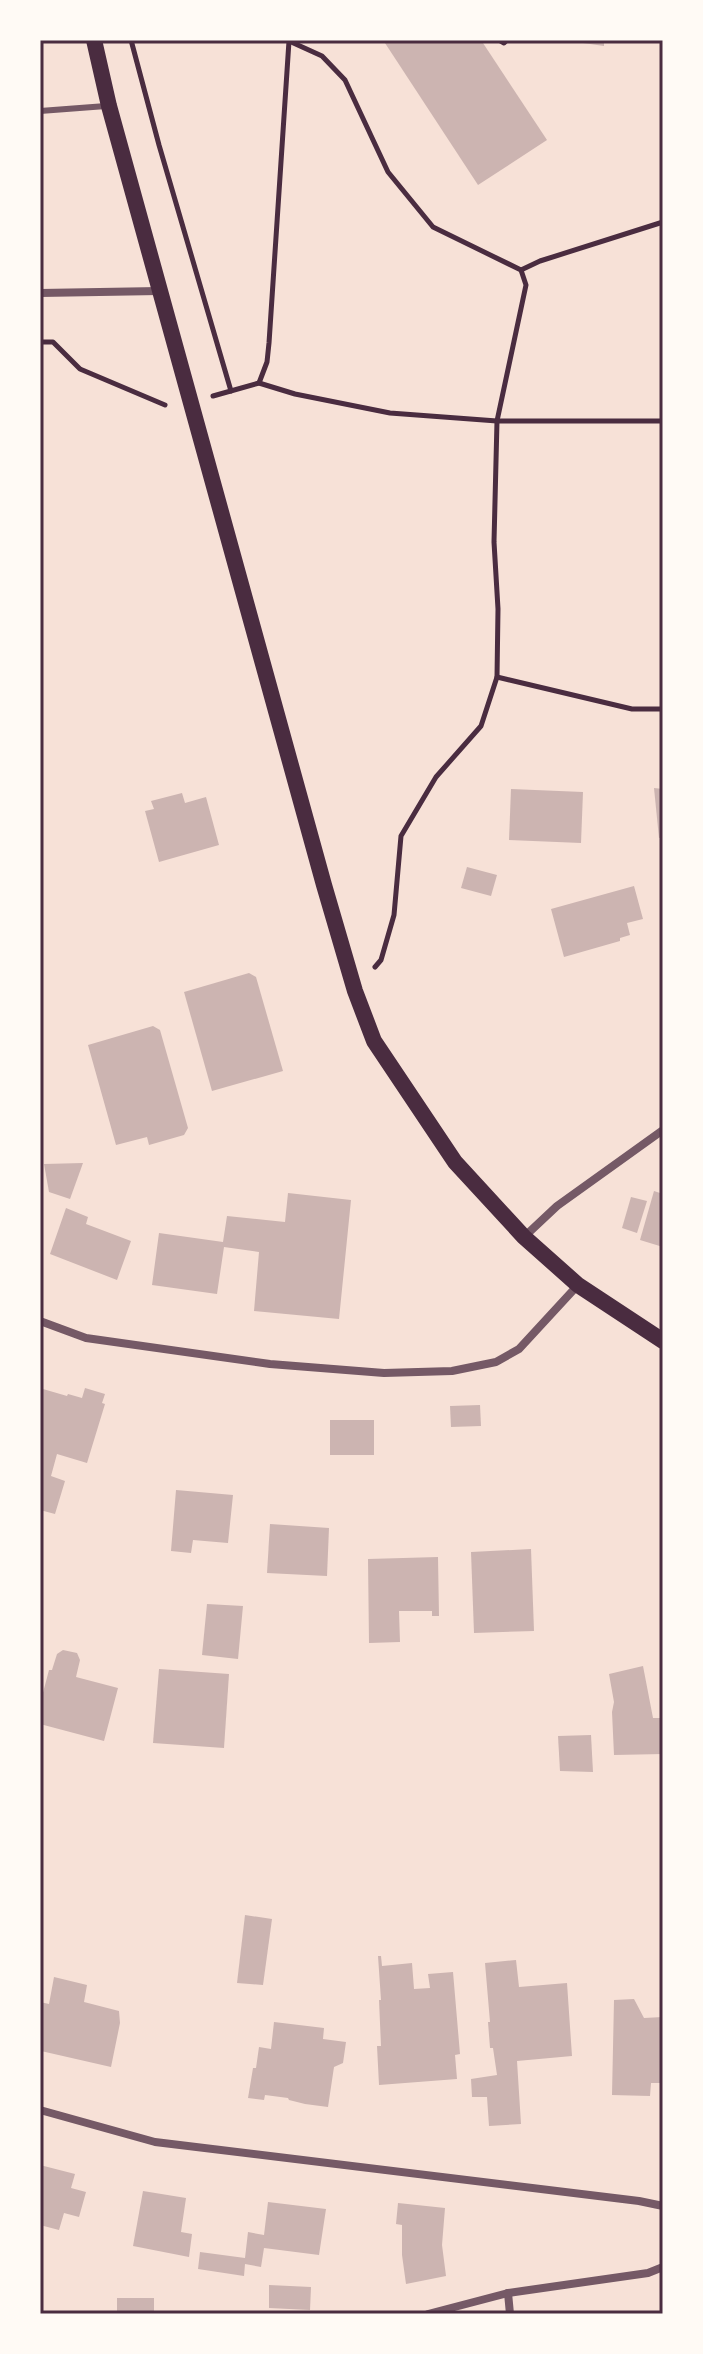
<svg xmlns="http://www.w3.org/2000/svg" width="703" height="2354" font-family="'Work Sans',sans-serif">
<rect width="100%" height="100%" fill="#f7e1d7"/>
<g fill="#ccb4b1">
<path d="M 383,40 L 481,40 L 547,140 L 478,185 Z"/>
<path d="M 577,40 L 604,40 L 604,46 L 576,42 Z"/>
<path d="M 654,788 L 663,789 L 663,837 L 659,838 Z"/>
<path d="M 511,789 L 583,792 L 581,843 L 509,840 Z"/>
<path d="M 182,793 L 185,803 L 206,797 L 219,845 L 159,862 L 145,811 L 154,809 L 151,801 Z"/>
<path d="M 467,867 L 497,875 L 491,896 L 461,888 Z"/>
<path d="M 634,886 L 643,919 L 627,923 L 630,935 L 620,938 L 620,941 L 564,957 L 551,909 Z"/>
<path d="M 249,973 L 256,977 L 283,1071 L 212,1091 L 184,992 Z"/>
<path d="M 153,1026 L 160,1030 L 188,1128 L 184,1135 L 149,1145 L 147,1137 L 116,1145 L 88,1045 Z"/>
<path d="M 83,1163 L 70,1199 L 49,1192 L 44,1164 Z"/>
<path d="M 654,1191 L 663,1194 L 663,1247 L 640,1240 Z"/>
<path d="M 288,1193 L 351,1200 L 339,1319 L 254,1311 L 259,1252 L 224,1247 L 217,1294 L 152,1285 L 159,1233 L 223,1242 L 227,1216 L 285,1222 Z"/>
<path d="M 631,1197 L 647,1201 L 637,1233 L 622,1228 Z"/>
<path d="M 66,1208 L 88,1217 L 86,1224 L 131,1241 L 117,1280 L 50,1254 Z"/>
<path d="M 85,1388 L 105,1394 L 102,1403 L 105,1404 L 87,1463 L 57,1454 L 51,1476 L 65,1481 L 55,1514 L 40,1510 L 40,1399 L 43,1389 L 67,1396 L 68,1394 L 82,1398 Z"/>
<path d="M 480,1405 L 481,1426 L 451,1427 L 450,1406 Z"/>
<rect x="330" y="1420" width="44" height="35"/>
<path d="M 176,1490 L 233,1495 L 228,1543 L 193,1540 L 191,1553 L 171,1551 Z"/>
<path d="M 270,1524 L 329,1528 L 327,1576 L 267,1573 Z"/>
<path d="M 531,1549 L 534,1631 L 474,1633 L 471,1552 Z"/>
<path d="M 438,1557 L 439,1616 L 432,1616 L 432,1611 L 399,1611 L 400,1642 L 369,1643 L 368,1559 Z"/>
<path d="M 207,1604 L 243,1606 L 238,1659 L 202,1655 Z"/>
<path d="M 63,1650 L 77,1653 L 80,1660 L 76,1677 L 118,1688 L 104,1741 L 40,1724 L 40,1704 L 49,1670 L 52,1670 L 57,1654 Z"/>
<path d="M 643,1666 L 653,1718 L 663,1718 L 663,1754 L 614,1755 L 612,1712 L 614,1702 L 609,1674 Z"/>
<path d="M 159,1669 L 229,1674 L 224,1748 L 153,1743 Z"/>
<path d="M 591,1735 L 593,1772 L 560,1771 L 558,1736 Z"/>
<path d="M 245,1915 L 272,1919 L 263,1985 L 237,1983 Z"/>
<path d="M 378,1956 L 381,1956 L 382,1966 L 412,1963 L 414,1989 L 430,1988 L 428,1974 L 453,1972 L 460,2054 L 455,2055 L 457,2079 L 379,2085 L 377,2046 L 381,2046 L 379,2000 L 381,2000 Z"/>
<path d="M 516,1960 L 519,1987 L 567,1983 L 572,2056 L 517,2061 L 521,2124 L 489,2126 L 487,2097 L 472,2097 L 471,2079 L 497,2075 L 493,2048 L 490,2048 L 488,2022 L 490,2022 L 485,1963 Z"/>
<path d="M 54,1977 L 87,1985 L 84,2002 L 119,2011 L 120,2023 L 111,2067 L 41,2051 L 40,2002 L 49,2004 Z"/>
<path d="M 634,1999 L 644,2018 L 663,2017 L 663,2083 L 651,2083 L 650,2096 L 612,2095 L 614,2000 Z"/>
<path d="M 274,2022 L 324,2028 L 323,2039 L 346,2042 L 343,2063 L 334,2067 L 328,2107 L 305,2104 L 289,2100 L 288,2098 L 265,2095 L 264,2100 L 248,2098 L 253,2068 L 256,2068 L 259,2047 L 271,2049 Z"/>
<path d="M 40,2165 L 75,2174 L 71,2188 L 86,2192 L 79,2217 L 64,2213 L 59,2230 L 40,2225 Z"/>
<path d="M 143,2191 L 186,2198 L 181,2232 L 192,2234 L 189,2257 L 133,2246 Z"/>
<path d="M 268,2202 L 326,2209 L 319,2255 L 264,2248 L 261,2267 L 245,2264 L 244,2276 L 198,2269 L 200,2252 L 245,2258 L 248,2232 L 264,2235 Z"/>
<path d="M 398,2203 L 445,2208 L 442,2245 L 446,2276 L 406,2284 L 402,2255 L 402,2225 L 396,2224 Z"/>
<path d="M 269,2285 L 311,2287 L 310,2310 L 269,2308 Z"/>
<rect x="117" y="2298" width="37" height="16"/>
</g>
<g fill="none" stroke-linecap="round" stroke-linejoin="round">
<g stroke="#4a2c40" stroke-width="5">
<path d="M 131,40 L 159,145 L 231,391"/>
<path d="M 499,40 L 504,43 L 507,40"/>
<path d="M 289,41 L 322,56 L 345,80 L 388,172 L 433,227 L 521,270 L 526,285 L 497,421 L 494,542 L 498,609 L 497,677 L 481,726 L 436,777 L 401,836 L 394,915 L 381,960 L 375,967"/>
<path d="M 521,270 L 540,261 L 663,222"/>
<path d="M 40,342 L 53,342 L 80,369 L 165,405"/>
<path d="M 259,383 L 267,362 L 269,343 L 289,41"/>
<path d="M 213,396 L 259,383 L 295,394 L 390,413 L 497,421 L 663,421"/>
<path d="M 497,677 L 632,709 L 663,709"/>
</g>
<path stroke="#755966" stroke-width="6" d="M 40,111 L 106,106"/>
<g stroke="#755966" stroke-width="8">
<path d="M 40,293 L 159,291"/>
<path d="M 524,1237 L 557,1206 L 663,1130"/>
<path d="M 40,1321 L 86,1338 L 270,1364 L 384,1373 L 452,1371 L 496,1362 L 519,1349 L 578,1285"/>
<path d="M 40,2110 L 155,2142 L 639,2201 L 663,2206"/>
<path d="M 508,2293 L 510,2314"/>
<path d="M 428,2314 L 508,2293 L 648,2273 L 663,2267"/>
</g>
<path stroke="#4a2c40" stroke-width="16" d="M 94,40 L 109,106 L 324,885 L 355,991 L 374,1041 L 455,1162 L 524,1237 L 578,1285 L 663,1341"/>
</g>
<rect width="703" height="2354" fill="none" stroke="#fffaf5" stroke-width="84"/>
<rect x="42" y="42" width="619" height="2270" fill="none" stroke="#4a2c40" stroke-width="3"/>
</svg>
